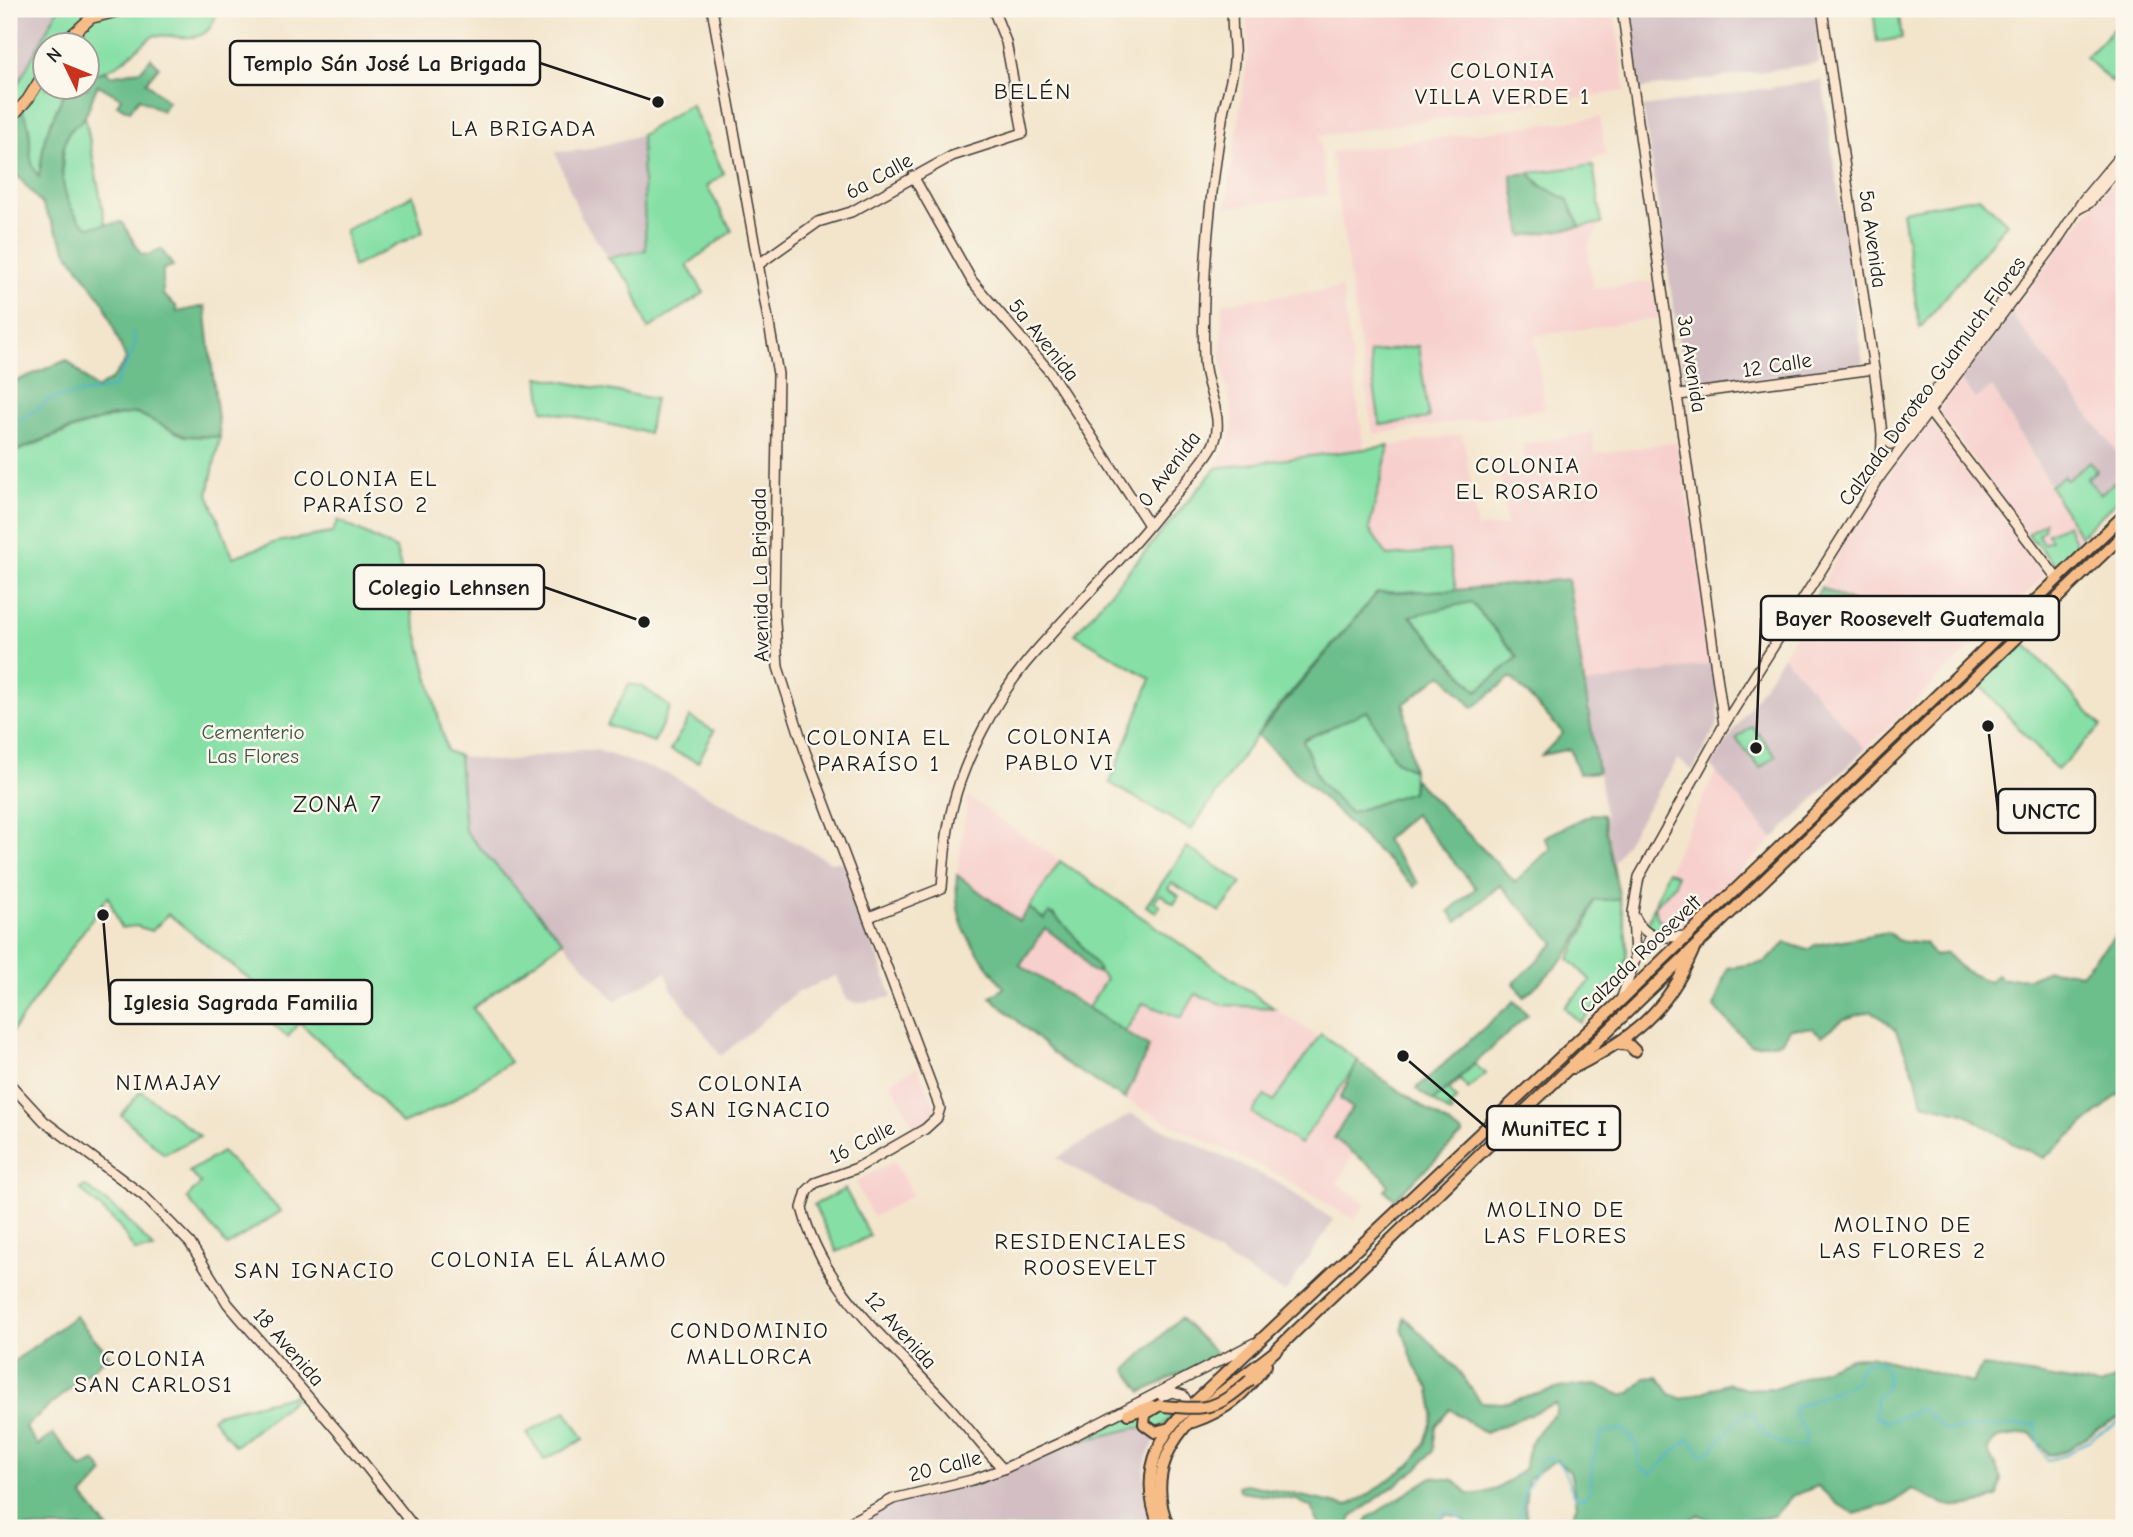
<svg xmlns="http://www.w3.org/2000/svg" width="2133" height="1537" font-family="'Comic Neue',sans-serif">
<rect width="100%" height="100%" fill="#fbf7ec"/>
<filter id="ink" filterUnits="userSpaceOnUse"><feTurbulence type="fractalNoise" baseFrequency=".0143" numOctaves="2"/><feDisplacementMap in="SourceGraphic" scale="14" xChannelSelector="R" yChannelSelector="G"/><feConvolveMatrix kernelMatrix="1 2 1 2 8 2 1 2 1" color-interpolation-filters="sRGB"/></filter>
<filter id="wash" filterUnits="userSpaceOnUse"><feTurbulence type="fractalNoise" baseFrequency=".00686" numOctaves="4" result="noise"/><feDisplacementMap in="SourceGraphic" scale="28" xChannelSelector="R" yChannelSelector="G"/><feGaussianBlur stdDeviation="1.57" result="paint"/><feColorMatrix in="noise" values="0 0 0 0 0 0 0 0 0 0 0 0 0 0 0 0 0 1.4 0 .05"/><feComposite in="paint" operator="in"/></filter>
<g filter="url(#wash)">
<rect width="100%" height="100%" fill="#f3e5cc"/>
<g fill="#f7d0cd">
<path d="M 1247,9 L 1614,9 L 1626,91 L 1319,136 L 1327,195 L 1226,207 L 1248,53 Z"/>
<path d="M 1600,117 L 1606,155 L 1592,159 L 1593,165 L 1511,175 L 1522,236 L 1602,223 L 1587,247 L 1593,289 L 1652,281 L 1659,318 L 1535,336 L 1545,409 L 1373,434 L 1331,152 Z"/>
<path d="M 2124,168 L 2124,461 L 2011,314 L 2060,247 Z"/>
<path d="M 1342,288 L 1364,449 L 1216,468 L 1229,441 L 1233,419 L 1221,357 L 1223,303 Z"/>
<path d="M 1960,380 L 1976,399 L 1991,387 L 2080,536 L 2084,544 L 2059,569 L 2028,535 L 1938,411 Z"/>
<path d="M 1928,422 L 1932,422 L 2045,576 L 1865,749 L 1783,656 L 1808,612 L 1829,634 L 1858,606 L 1821,587 L 1857,518 Z"/>
<path d="M 1592,433 L 1595,454 L 1677,442 L 1717,663 L 1585,684 L 1568,579 L 1456,590 L 1449,550 L 1388,556 L 1369,529 L 1389,446 L 1463,434 L 1477,528 L 1507,526 L 1499,466 L 1525,463 L 1523,444 Z"/>
<path d="M 1716,772 L 1773,839 L 1679,930 L 1672,931 L 1657,917 L 1655,906 L 1675,884 L 1676,875 L 1667,871 Z"/>
<path d="M 968,797 L 1060,861 L 1019,921 L 957,875 Z"/>
<path d="M 1045,928 L 1080,954 L 1088,969 L 1106,979 L 1088,1008 L 1020,965 Z"/>
<path d="M 1196,994 L 1223,1005 L 1274,1008 L 1357,1062 L 1352,1108 L 1334,1138 L 1353,1155 L 1337,1184 L 1366,1203 L 1354,1220 L 1279,1175 L 1166,1122 L 1125,1099 L 1149,1047 L 1125,1032 L 1143,1003 L 1181,1018 Z"/>
<path d="M 917,1067 L 937,1110 L 933,1121 L 917,1131 L 890,1082 Z"/>
<path d="M 894,1161 L 913,1195 L 873,1217 L 855,1182 Z"/>
</g>
<g fill="#d2bec3">
<path d="M 9,9 L 58,9 L 9,101 Z"/>
<path d="M 1629,9 L 1815,9 L 1819,63 L 1640,89 Z"/>
<path d="M 1822,80 L 1863,363 L 1686,389 L 1643,107 Z"/>
<path d="M 641,135 L 646,250 L 608,258 L 580,215 L 555,152 L 585,150 Z"/>
<path d="M 2011,314 L 2124,461 L 2124,494 L 2080,536 L 1992,387 L 1976,399 L 1960,380 Z"/>
<path d="M 1783,656 L 1865,749 L 1773,839 L 1711,766 Z"/>
<path d="M 1717,663 L 1718,722 L 1693,771 L 1678,759 L 1613,864 L 1585,684 Z"/>
<path d="M 576,750 L 596,750 L 668,774 L 831,862 L 844,862 L 892,997 L 857,1003 L 847,1000 L 836,976 L 796,993 L 721,1056 L 671,988 L 666,972 L 615,1001 L 465,831 L 459,756 L 503,762 Z"/>
<path d="M 1131,1114 L 1275,1181 L 1334,1220 L 1285,1293 L 1057,1158 Z"/>
<path d="M 1161,1427 L 1147,1457 L 1144,1474 L 1147,1501 L 1156,1528 L 846,1528 L 912,1495 L 976,1483 L 1073,1443 L 1135,1428 Z"/>
</g>
<g fill="#86e0a6" stroke="#517e61" stroke-width="2">
<path d="M 58,9 L 217,9 C 210,47 186,36 155,35 C 132,50 124,67 94,74 L 88,67 L 88,46 L 46,46 L 46,88 L 66,88 L 45,137 L 39,178 L 30,163 L 30,142 L 9,117 L 9,101 Z"/>
<path d="M 1873,9 L 1898,9 L 1902,38 L 1877,42 Z"/>
<path d="M 2124,18 L 2124,68 L 2111,82 L 2086,57 Z"/>
<path d="M 691,104 L 724,174 L 707,186 L 732,231 L 687,265 L 704,293 L 648,329 L 632,285 L 608,258 L 646,250 L 641,135 Z"/>
<path d="M 85,116 L 106,227 C 101,227 93,228 89,227 C 59,220 59,159 67,136 C 70,129 79,122 85,116 Z"/>
<path d="M 1593,165 L 1602,223 L 1580,227 C 1570,202 1546,193 1530,173 Z"/>
<path d="M 413,195 L 423,232 L 353,267 L 345,230 Z"/>
<path d="M 1979,197 L 2007,223 L 1920,328 L 1902,211 Z"/>
<path d="M 1418,346 L 1429,418 L 1380,425 L 1369,353 Z"/>
<path d="M 539,377 L 655,399 L 648,433 L 543,410 Z"/>
<path d="M 137,413 L 184,436 L 220,437 L 208,494 L 233,557 L 276,542 L 332,533 L 338,520 L 396,549 L 447,751 L 459,756 L 465,831 L 563,941 L 473,1008 L 510,1062 L 445,1105 L 402,1124 L 359,1077 L 299,1022 L 288,1037 L 264,1017 L 276,1003 L 273,998 L 168,914 L 152,931 L 136,926 L 121,928 L 108,896 L 9,1036 L 9,454 C 52,439 91,418 137,413 Z"/>
<path d="M 1389,446 L 1369,529 L 1388,556 L 1449,550 L 1456,590 L 1377,593 L 1268,719 L 1191,830 L 1110,783 L 1151,679 L 1075,634 L 1216,468 Z"/>
<path d="M 2090,462 L 2097,470 L 2087,478 L 2100,494 L 2119,479 L 2124,485 L 2124,494 L 2080,536 L 2050,486 L 2063,476 L 2067,480 Z"/>
<path d="M 2045,522 L 2044,530 L 2038,534 L 2043,544 L 2051,540 L 2047,534 L 2067,524 L 2079,550 L 2059,569 L 2028,535 Z"/>
<path d="M 1471,602 L 1518,657 L 1477,691 L 1410,615 Z"/>
<path d="M 2023,641 L 2101,726 L 2057,770 L 1978,683 Z"/>
<path d="M 629,684 L 643,687 L 670,707 L 654,742 L 607,725 Z"/>
<path d="M 1367,710 L 1396,761 L 1413,770 L 1412,792 L 1350,813 L 1319,781 L 1303,740 Z"/>
<path d="M 690,717 L 714,731 L 698,762 L 670,750 Z"/>
<path d="M 1752,726 L 1776,756 L 1760,768 L 1736,739 Z"/>
<path d="M 1187,847 L 1242,883 L 1220,912 L 1172,883 L 1168,888 L 1179,896 L 1174,904 L 1160,894 L 1154,902 L 1160,906 L 1156,912 L 1146,906 Z"/>
<path d="M 1060,861 L 1274,1008 L 1223,1005 L 1196,994 L 1181,1018 L 1143,1003 L 1125,1032 L 1088,1008 L 1106,979 L 1029,908 Z"/>
<path d="M 1667,871 L 1676,875 L 1675,884 L 1655,906 L 1657,917 L 1672,931 L 1679,930 L 1662,934 L 1646,928 Z"/>
<path d="M 1594,900 L 1620,900 C 1634,973 1629,970 1580,1023 L 1564,1007 L 1591,981 L 1569,959 L 1586,927 Z"/>
<path d="M 1321,1034 L 1359,1061 L 1300,1144 L 1252,1113 L 1265,1095 L 1274,1101 Z"/>
<path d="M 1475,1064 L 1485,1074 L 1468,1089 L 1460,1080 L 1449,1090 L 1457,1099 L 1449,1107 L 1453,1112 L 1451,1114 L 1433,1101 Z"/>
<path d="M 141,1091 L 200,1136 L 164,1154 L 121,1115 Z"/>
<path d="M 222,1152 L 281,1211 L 227,1246 L 187,1198 L 201,1183 L 189,1172 Z"/>
<path d="M 85,1186 L 121,1213 L 154,1249 L 135,1251 L 118,1225 L 80,1189 Z"/>
<path d="M 845,1189 L 870,1236 L 837,1252 L 814,1205 Z"/>
<path d="M 295,1395 L 296,1398 L 235,1446 L 212,1418 L 217,1414 Z"/>
<path d="M 1161,1409 L 1177,1412 L 1161,1427 L 1135,1428 L 1073,1443 L 1130,1417 Z"/>
<path d="M 566,1411 L 584,1439 L 544,1460 L 527,1433 Z"/>
</g>
<g fill="#6cbe8b" stroke="#446d54" stroke-width="2" fill-rule="evenodd">
<path d="M 151,58 L 159,67 L 146,82 L 168,102 L 162,111 L 139,98 L 130,111 L 117,105 L 121,98 L 98,85 C 92,95 91,107 85,116 C 81,124 70,127 67,136 C 56,167 62,208 88,227 L 122,222 L 141,254 L 148,255 L 161,249 L 173,266 L 163,269 L 163,295 L 176,306 L 177,312 L 205,306 L 220,437 L 184,436 L 137,413 L 113,416 L 64,431 L 9,454 L 9,384 L 67,360 L 96,389 L 112,379 L 126,360 L 104,303 L 68,253 L 42,204 L 9,166 L 9,123 L 22,111 C 38,134 22,154 39,177 L 45,137 L 66,88 L 88,88 L 88,67 L 94,74 L 107,71 L 110,76 L 141,70 Z"/>
<path d="M 1530,173 L 1539,185 L 1567,199 L 1580,227 L 1522,236 L 1511,175 Z"/>
<path d="M 1568,579 L 1598,772 L 1579,774 L 1570,749 L 1542,755 L 1563,733 L 1511,677 L 1473,708 L 1442,674 L 1404,704 L 1413,770 L 1396,761 L 1367,711 L 1303,740 L 1319,781 L 1350,813 L 1412,792 L 1414,779 L 1515,882 L 1551,848 L 1544,837 L 1592,814 L 1603,815 L 1620,900 L 1594,900 C 1578,950 1562,962 1524,997 L 1514,983 L 1555,943 L 1500,885 L 1457,922 L 1449,911 L 1476,888 L 1414,814 L 1385,840 L 1418,883 L 1414,886 L 1257,735 L 1377,593 L 1456,590 ZM 1471,602 L 1518,657 L 1477,691 L 1410,616 Z"/>
<path d="M 1821,587 L 1859,605 L 1829,634 L 1808,612 Z"/>
<path d="M 957,875 L 1019,921 L 1029,908 L 1044,919 L 1049,913 L 1053,914 L 1072,933 L 1099,969 L 1097,973 L 1088,969 L 1079,954 L 1045,928 L 1020,965 L 1149,1047 L 1125,1099 L 1062,1061 L 991,997 L 1004,988 C 973,944 953,932 957,875 Z"/>
<path d="M 1888,932 L 1897,940 L 1925,943 L 1934,956 L 1946,953 L 1963,970 L 1989,982 L 1997,975 L 2002,979 L 2030,978 L 2048,970 L 2081,973 L 2118,933 L 2124,933 L 2124,1099 L 2119,1094 L 2044,1158 L 2014,1144 L 1964,1113 L 1922,1103 L 1916,1077 L 1895,1029 L 1872,1011 L 1844,1019 L 1822,1036 L 1812,1028 L 1790,1028 L 1781,1042 L 1750,1045 L 1714,1007 L 1727,968 L 1765,962 L 1786,943 L 1808,950 L 1815,945 Z"/>
<path d="M 1514,1001 L 1528,1015 L 1433,1101 L 1416,1089 Z"/>
<path d="M 1357,1062 L 1463,1134 L 1394,1199 L 1385,1190 L 1388,1185 L 1383,1176 L 1334,1138 L 1352,1108 L 1340,1099 Z"/>
<path d="M 75,1316 L 109,1355 L 25,1427 L 38,1445 L 53,1434 L 82,1468 L 95,1461 L 104,1473 L 83,1496 L 107,1528 L 9,1528 L 9,1365 Z"/>
<path d="M 1404,1317 L 1456,1368 L 1481,1402 L 1502,1403 L 1564,1387 L 1596,1384 L 1623,1396 L 1632,1392 L 1645,1378 L 1658,1377 L 1670,1394 L 1682,1399 L 1729,1383 L 1745,1389 L 1778,1388 L 1851,1358 L 1870,1356 L 1972,1383 L 1982,1366 L 2101,1386 L 2122,1375 L 2116,1356 L 2124,1354 L 2124,1418 C 2095,1423 2078,1452 2049,1455 L 2030,1433 L 1997,1438 L 1987,1450 L 2002,1479 L 1998,1496 C 1962,1514 1945,1508 1912,1489 L 1894,1502 L 1855,1514 L 1836,1503 L 1818,1486 L 1792,1496 L 1774,1516 L 1721,1524 L 1698,1515 L 1675,1528 L 1566,1528 L 1577,1505 L 1570,1471 L 1556,1460 L 1528,1479 L 1525,1505 L 1528,1528 L 1470,1528 L 1461,1518 L 1446,1514 L 1436,1528 L 1363,1528 L 1368,1518 L 1432,1477 L 1454,1480 L 1468,1494 C 1495,1495 1505,1484 1525,1468 C 1526,1444 1538,1428 1556,1413 L 1556,1403 L 1485,1433 L 1450,1409 L 1436,1426 L 1433,1451 L 1417,1469 L 1352,1517 L 1348,1528 L 1321,1528 L 1311,1507 L 1297,1500 L 1241,1492 L 1238,1486 L 1246,1484 L 1347,1506 L 1365,1497 L 1411,1464 L 1425,1443 L 1434,1414 L 1430,1389 L 1415,1367 L 1402,1328 Z"/>
<path d="M 1180,1318 L 1218,1355 L 1142,1392 L 1126,1370 Z"/>
</g>
<g fill="none" stroke-linecap="round" stroke-linejoin="round">
<g stroke="#4bb2ca" stroke-width="2">
<path d="M 9,427 L 53,398 L 113,388 L 135,347 L 132,332"/>
<path d="M 1434,1528 L 1444,1513 L 1451,1510 L 1465,1523 L 1482,1528"/>
<path d="M 1518,1528 L 1524,1494 L 1543,1459 C 1569,1457 1564,1483 1576,1497 L 1584,1498 L 1591,1491 L 1592,1464 L 1601,1434 L 1620,1429 C 1636,1437 1639,1449 1638,1466 L 1651,1474 L 1689,1438 L 1702,1455 C 1724,1445 1729,1420 1751,1412 C 1763,1437 1776,1445 1803,1448 L 1807,1435 L 1795,1417 L 1794,1408 L 1856,1382 L 1859,1370 L 1866,1362 L 1878,1362 L 1886,1369 L 1888,1383 L 1877,1398 L 1874,1415 L 1887,1422 L 1922,1409 L 1945,1430 L 2035,1424 L 2040,1449 L 2048,1460 C 2078,1454 2096,1430 2124,1421"/>
</g>
</g>
</g>
<g filter="url(#ink)">
<g fill="none" stroke-linecap="round" stroke-linejoin="round">
<g stroke="#3c3a36" stroke-width="12">
<g id="secondary">
<path d="M 712,9 L 778,374 L 774,607 L 778,667 L 805,751 L 940,1108 L 937,1118 L 925,1129 L 857,1168 L 815,1183 L 807,1191 L 802,1208 C 822,1288 889,1342 943,1400 C 964,1422 982,1447 1003,1469"/>
<path d="M 1622,9 L 1724,725"/>
<path d="M 1822,9 L 1876,383 L 1882,434 L 1881,473"/>
<path d="M 913,176 L 972,281 L 1050,372 L 1149,525"/>
<path d="M 2080,208 L 2089,203 L 2124,161"/>
<path d="M 759,264 L 818,222 L 851,212 L 952,156 L 1023,133 L 1006,42 L 993,9"/>
<path d="M 1679,395 L 1874,369"/>
<path d="M 1925,406 L 2056,577"/>
<path d="M 1883,435 L 1891,444 L 1898,440 L 2005,298"/>
<path d="M 869,917 L 942,888 C 944,860 946,832 953,805 C 964,760 996,699 1025,664 C 1066,615 1112,571 1152,522 C 1165,505 1208,459 1214,443 C 1225,416 1205,388 1204,360 C 1201,278 1210,194 1223,113 C 1226,96 1233,79 1234,61 C 1236,44 1230,30 1233,9"/>
<path d="M 1635,917 C 1646,941 1663,938 1686,936"/>
<path d="M 1635,950 L 1646,948 L 1650,936"/>
<path d="M 1622,997 L 1635,960 L 1633,912 L 1639,877 L 1724,725 L 1881,475 L 2052,248 L 2084,199 L 2124,151"/>
<path d="M 9,1083 L 44,1121 L 144,1196 L 190,1243 L 228,1304 L 347,1442 L 415,1528"/>
<path d="M 1162,1396 L 1172,1392 L 1183,1395 L 1186,1400 L 1182,1412"/>
<path d="M 839,1528 L 893,1499 L 972,1480 L 1003,1469 L 1062,1442 L 1254,1343"/>
</g>
</g>
<g stroke="#3c3a36" stroke-width="13">
<g id="primary">
<path d="M 59,46 L 91,18 L 127,9"/>
<path d="M 9,120 L 28,99 L 46,70"/>
</g>
</g>
<g stroke="#3c3a36" stroke-width="14">
<g id="highway">
<path d="M 1620,1044 L 1629,1045 L 1635,1051"/>
<path d="M 1573,1068 C 1630,1040 1667,1012 1693,951"/>
<path d="M 1160,1405 L 1145,1414 L 1144,1424 L 1155,1432 L 1170,1428"/>
<path d="M 1128,1414 L 1152,1406"/>
<path d="M 1193,1422 C 1230,1409 1243,1395 1266,1365"/>
<path d="M 1160,1528 C 1143,1487 1149,1450 1179,1417 L 1622,999 L 2124,515"/>
<path d="M 1169,1528 C 1132,1443 1218,1397 1274,1352 L 2124,534"/>
</g>
</g>
<use href="#secondary" stroke="#fce5cf" stroke-width="9"/>
<use href="#primary" stroke="#f7bd88" stroke-width="10"/>
<use href="#highway" stroke="#f7bd88" stroke-width="10"/>
<g stroke="#3c3a36" stroke-width="14" stroke-linecap="butt">
<path id="highway-bridge" d="M 1163,1406 C 1208,1410 1216,1410 1250,1380"/>
</g>
<use href="#highway-bridge" stroke="#f7bd88" stroke-width="10"/>
</g>
</g>
<g text-anchor="middle" dominant-baseline="central" stroke-width="5" stroke-linejoin="round" paint-order="stroke">
<g font-size="21" fill="#1c1c1c" stroke="#fbf7ec">
<text transform="translate(879 176) rotate(-29)">6a Calle</text>
<text transform="translate(1873 239) rotate(82)">5a Avenida</text>
<text transform="translate(1044 340) rotate(51)">5a Avenida</text>
<text transform="translate(1692 364) rotate(81)">3a Avenida</text>
<text transform="translate(1777 365) rotate(-9)">12 Calle</text>
<text transform="translate(1932 381) rotate(-54)">Calzada Doroteo Guamuch Flores</text>
<text transform="translate(1169 469) rotate(-53)">0 Avenida</text>
<text transform="translate(760 575) rotate(-91)">Avenida La Brigada</text>
<text transform="translate(1640 954) rotate(-44)">Calzada Roosevelt</text>
<text transform="translate(862 1142) rotate(-27)">16 Calle</text>
<text transform="translate(901 1330) rotate(48)">12 Avenida</text>
<text transform="translate(289 1347) rotate(49)">18 Avenida</text>
<text transform="translate(945 1466) rotate(-14)">20 Calle</text>
</g>
<g font-size="21" fill="#3c5745" stroke="#fbf7ec">
<text x="253" y="732">Cementerio<tspan x="253" dy="24">Las Flores</tspan></text>
</g>
<g font-size="23" letter-spacing="2" fill="#1c1c1c" stroke="#fbf7ec">
<text x="1503" y="70">COLONIA<tspan x="1503" dy="26">VILLA VERDE 1</tspan></text>
<text x="1033" y="91">BELÉN</text>
<text x="524" y="128">LA BRIGADA</text>
<text x="1528" y="465">COLONIA<tspan x="1528" dy="26">EL ROSARIO</tspan></text>
<text x="366" y="478">COLONIA EL<tspan x="366" dy="26">PARAÍSO 2</tspan></text>
<text x="1060" y="736">COLONIA<tspan x="1060" dy="26">PABLO VI</tspan></text>
<text x="879" y="737">COLONIA EL<tspan x="879" dy="26">PARAÍSO 1</tspan></text>
<text x="169" y="1082">NIMAJAY</text>
<text x="751" y="1083">COLONIA<tspan x="751" dy="26">SAN IGNACIO</tspan></text>
<text x="1556" y="1209">MOLINO DE<tspan x="1556" dy="26">LAS FLORES</tspan></text>
<text x="1903" y="1224">MOLINO DE<tspan x="1903" dy="26">LAS FLORES 2</tspan></text>
<text x="1091" y="1241">RESIDENCIALES<tspan x="1091" dy="26">ROOSEVELT</tspan></text>
<text x="549" y="1259">COLONIA EL ÁLAMO</text>
<text x="315" y="1270">SAN IGNACIO</text>
<text x="750" y="1330">CONDOMINIO<tspan x="750" dy="26">MALLORCA</tspan></text>
<text x="154" y="1358">COLONIA<tspan x="154" dy="26">SAN CARLOS1</tspan></text>
</g>
<g font-size="24" letter-spacing="2" fill="#1c1c1c" stroke="#fbf7ec">
<text x="338" y="804">ZONA 7</text>
</g>
</g>
<path fill="none" stroke="#1c1c1c" stroke-width="2.5" d="M658 102L540 63M644 622L544 587M1756 748L1761 618M1988 726L1998 811M103 915L110 1002M1403 1056L1487 1128"/>
<g fill="#1c1c1c" stroke="#fbf7ec" stroke-width="2.5">
<circle cx="658" cy="102" r="7"/>
<circle cx="644" cy="622" r="7"/>
<circle cx="1756" cy="748" r="7"/>
<circle cx="1988" cy="726" r="7"/>
<circle cx="103" cy="915" r="7"/>
<circle cx="1403" cy="1056" r="7"/>
</g>
<g fill="#fbf7ec" stroke="#1c1c1c" stroke-width="2.5">
<rect x="230" y="41" width="310" height="44" rx="7"/>
<rect x="354" y="565" width="190" height="44" rx="7"/>
<rect x="1761" y="596" width="298" height="44" rx="7"/>
<rect x="1998" y="789" width="97" height="44" rx="7"/>
<rect x="110" y="980" width="262" height="44" rx="7"/>
<rect x="1487" y="1106" width="133" height="44" rx="7"/>
</g>
<g font-size="23" text-anchor="middle" font-weight="bold" fill="#1c1c1c">
<text x="385" y="71">Templo Sán José La Brigada</text>
<text x="449" y="595">Colegio Lehnsen</text>
<text x="1910" y="626">Bayer Roosevelt Guatemala</text>
<text x="2046" y="819">UNCTC</text>
<text x="241" y="1010">Iglesia Sagrada Familia</text>
<text x="1554" y="1136">MuniTEC I</text>
</g>
<rect width="2133" height="1537" fill="none" stroke="#fbf7ec" stroke-width="35"/>
<g transform="translate(66 66) rotate(313)"><circle r="33" fill="#fbf7ec" stroke="#a29f99" stroke-width="2"/>
<path d="M0-5L12 26L0 18L-12 26Z" fill="#c8321e"/>
<text y="-10" font-size="19" font-weight="bold" text-anchor="middle" fill="#1c1c1c">N</text>
</g>
</svg>
